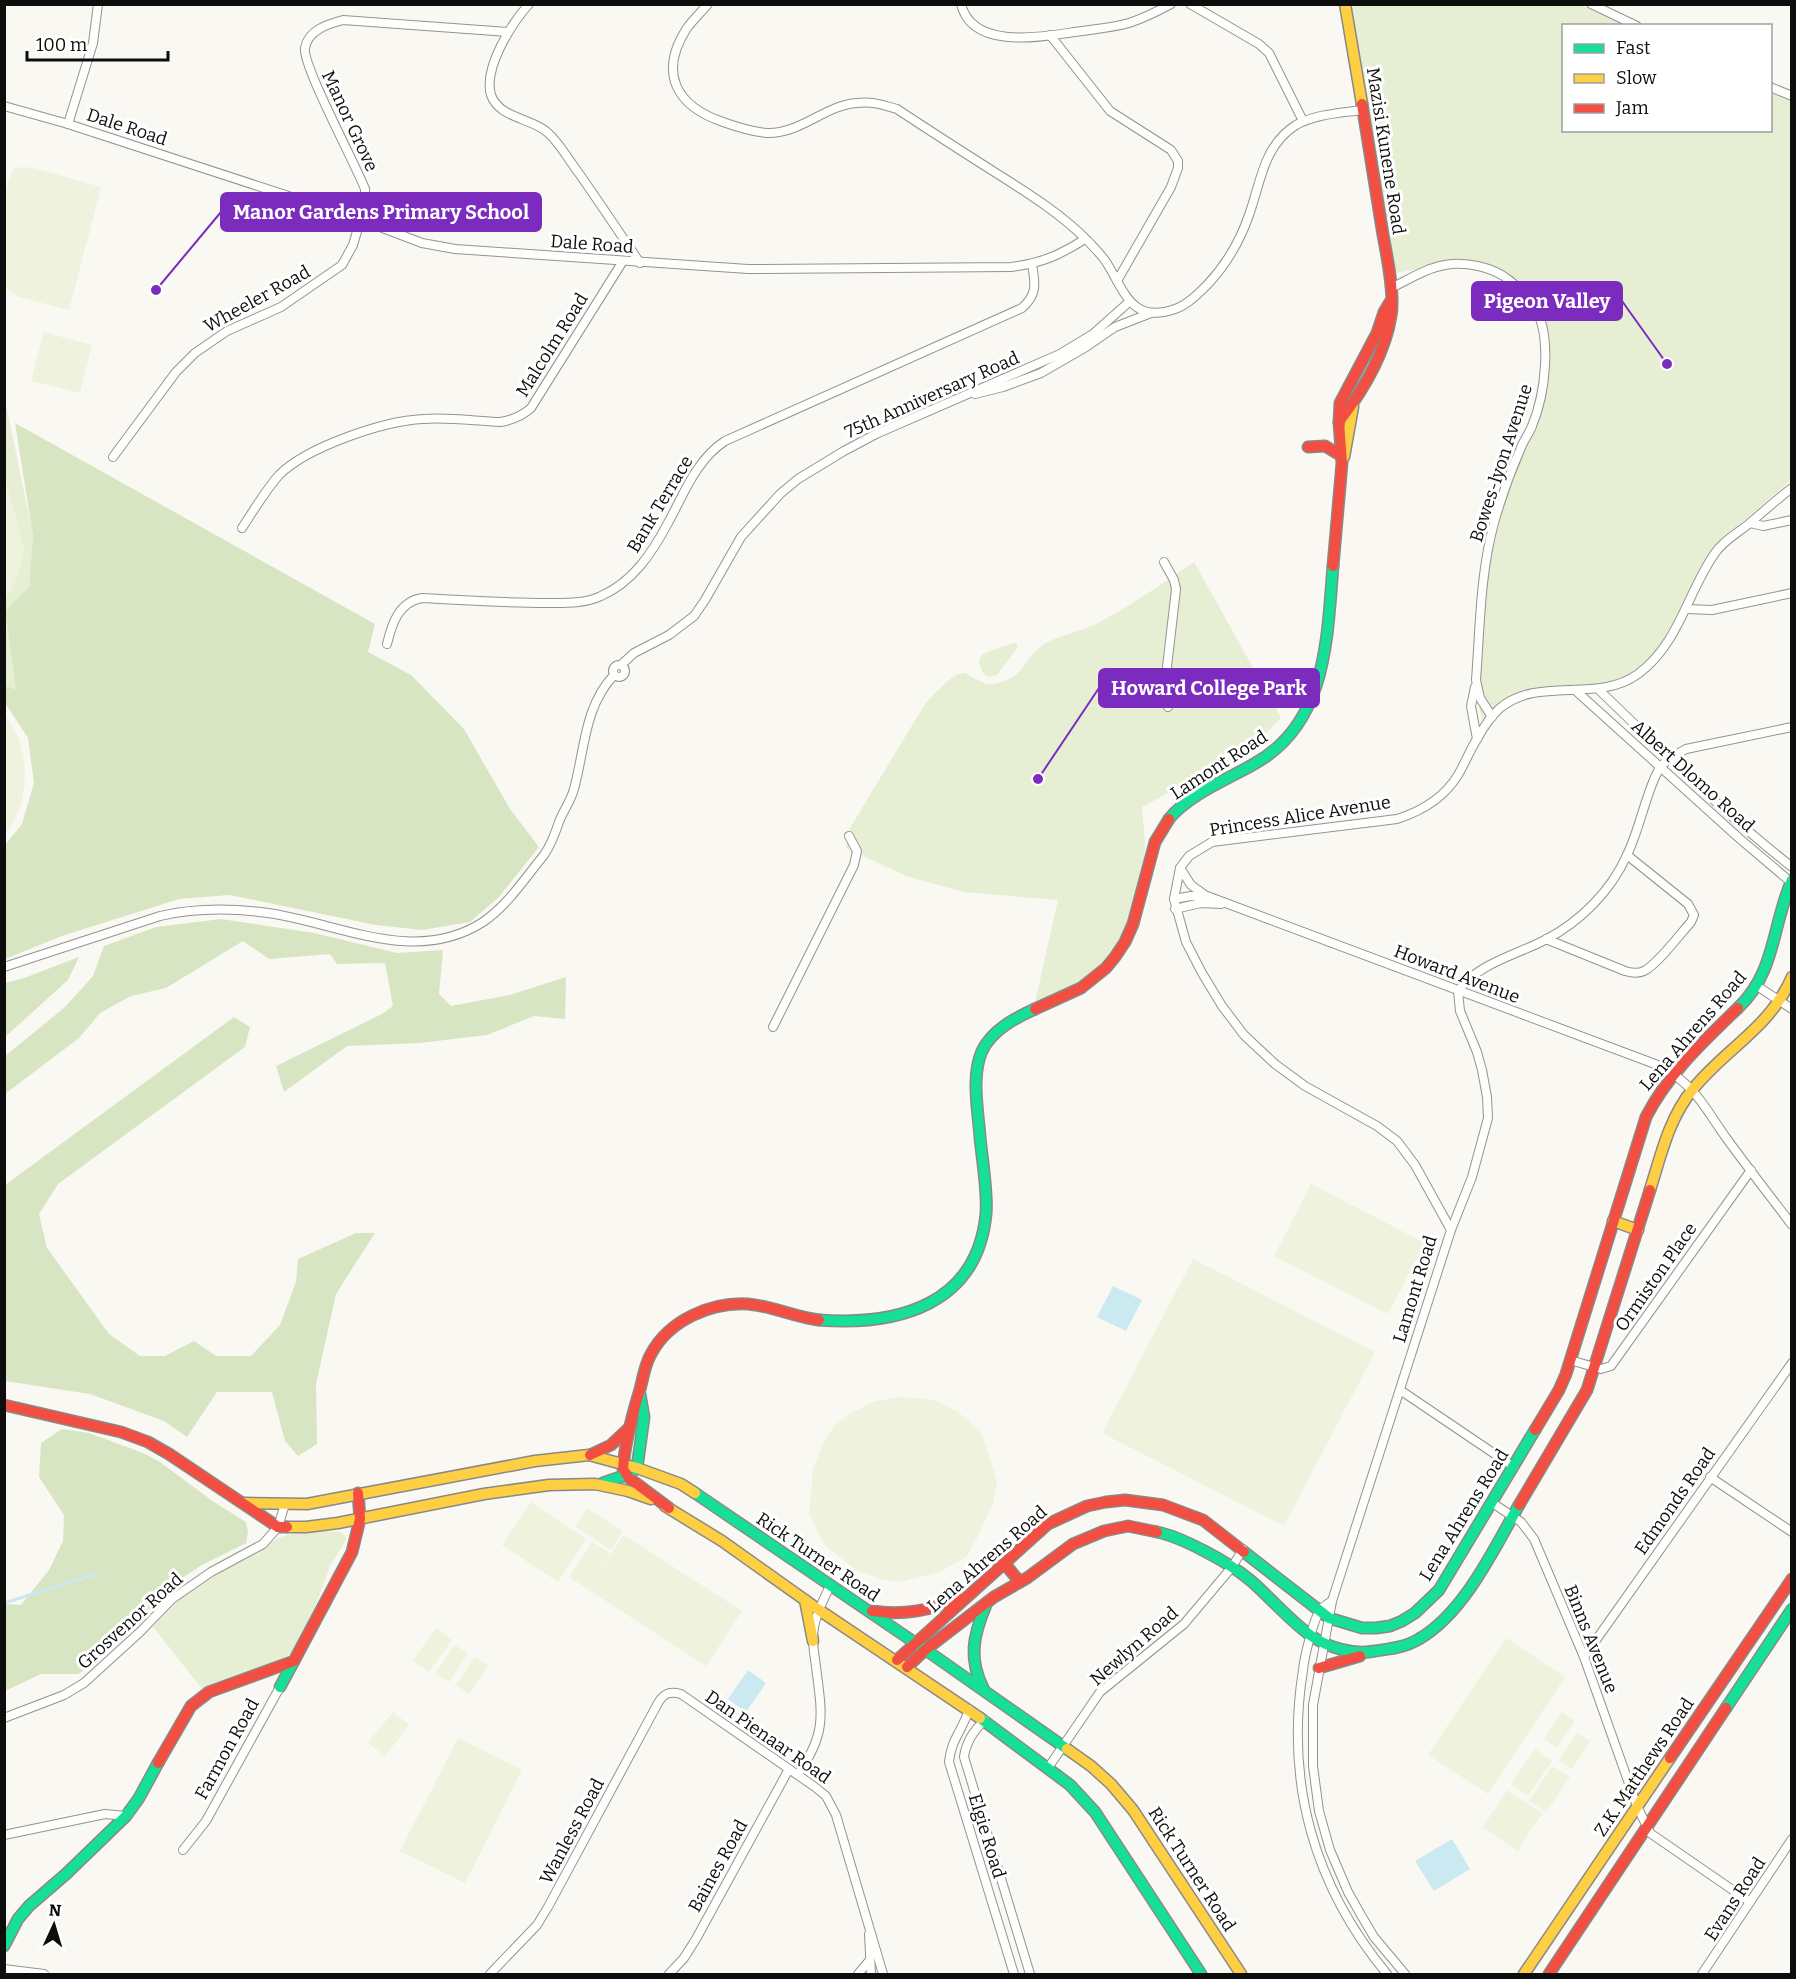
<svg xmlns="http://www.w3.org/2000/svg" width="1796" height="1979" font-family="Bitter,serif">
<rect width="100%" height="100%" fill="#faf8f2"/>
<g fill="#e6eed3">
<path d="M 1346,5 L 1580,5 L 1626,25 L 1564,26 L 1564,130 L 1770,130 L 1771,92 L 1791,102 L 1791,480 L 1727,535 L 1708,557 L 1683,612 L 1667,638 L 1654,655 L 1625,677 L 1597,689 L 1516,698 L 1483,724 L 1474,686 L 1485,556 L 1538,403 L 1544,353 L 1539,322 L 1531,306 L 1518,289 L 1503,279 L 1485,270 L 1459,265 L 1434,267 L 1387,274 Z"/>
<path d="M 4,394 L 33,536 L 29,587 L 5,611 L 17,689 L 4,686 Z"/>
<path d="M 1194,562 L 1281,718 L 1249,750 L 1142,807 C 1143,821 1145,836 1145,849 C 1142,888 1128,936 1101,965 C 1087,981 1054,998 1034,1007 L 1058,900 L 964,892 L 906,876 L 846,848 L 850,828 L 925,704 C 933,696 953,672 964,673 C 969,674 973,678 977,680 C 988,687 999,684 1011,678 C 1024,670 1030,654 1043,645 C 1058,635 1081,632 1098,623 C 1131,606 1163,583 1194,562 Z"/>
<path d="M 1013,643 L 1017,644 L 1017,648 L 997,675 L 989,677 L 982,672 L 979,661 L 981,656 L 987,652 Z"/>
<path d="M 323,1531 L 341,1532 L 346,1538 L 345,1542 L 330,1566 L 312,1616 L 292,1653 L 261,1670 L 222,1682 L 203,1690 L 153,1627 L 186,1593 L 279,1538 C 292,1532 308,1533 323,1531 Z"/>
</g>
<g fill="#d8e5c2">
<path d="M 15,423 L 375,624 L 368,652 L 411,675 L 464,729 L 510,809 L 539,847 L 498,898 L 470,922 L 422,930 L 376,925 L 230,895 L 179,899 L 62,936 L 5,959 L 5,845 L 22,824 L 34,783 L 28,738 L 5,703 L 5,686 L 16,689 L 5,611 L 29,587 L 33,536 Z"/>
<path d="M 221,919 L 314,933 L 397,953 L 443,950 L 439,994 L 451,1006 L 510,995 L 566,977 L 565,1019 L 534,1016 L 487,1035 L 420,1043 L 347,1046 L 284,1092 L 276,1066 L 382,1014 L 393,1006 L 385,963 L 337,964 L 330,954 L 269,959 L 243,941 L 166,988 L 131,996 L 100,1013 L 79,1038 L 5,1094 L 5,1056 L 64,1008 L 93,976 L 104,946 L 156,927 Z"/>
<path d="M 79,957 L 68,980 L 5,1037 L 5,983 L 24,978 Z"/>
<path d="M 234,1017 L 250,1027 L 245,1047 L 58,1184 L 39,1214 L 47,1248 L 109,1334 L 140,1356 L 165,1356 L 194,1341 L 216,1356 L 251,1356 L 280,1325 L 296,1282 L 298,1259 L 356,1233 L 375,1233 L 336,1294 L 316,1384 L 317,1444 L 298,1456 L 285,1441 L 272,1392 L 217,1392 L 187,1437 L 164,1421 L 90,1394 L 5,1381 L 5,1185 Z"/>
<path d="M 62,1429 L 89,1433 L 143,1453 L 160,1462 L 214,1502 L 246,1522 L 248,1532 L 246,1543 L 202,1565 L 172,1585 L 129,1632 L 96,1663 L 78,1674 L 41,1674 L 5,1691 L 5,1604 L 21,1605 L 49,1570 L 63,1541 L 64,1515 L 39,1477 L 41,1443 Z"/>
</g>
<g fill="#eff2dd">
<path d="M 22,167 L 34,168 L 101,187 L 69,310 L 19,297 L 5,288 L 5,192 L 13,169 Z"/>
<path d="M 44,332 L 92,345 L 80,393 L 31,381 Z"/>
<path d="M 4,472 L 24,548 L 21,566 L 11,592 L 5,598 Z"/>
<path d="M 5,716 C 32,747 31,804 5,834 Z"/>
<path d="M 1311,1184 L 1425,1243 L 1388,1314 L 1274,1256 Z"/>
<path d="M 1193,1259 L 1375,1352 L 1284,1526 L 1102,1433 Z"/>
<path d="M 902,1397 L 934,1400 L 958,1412 L 981,1432 L 990,1458 L 997,1482 L 993,1504 L 978,1536 L 966,1557 L 940,1572 L 900,1582 L 883,1580 L 856,1570 L 824,1544 L 809,1513 L 813,1469 L 824,1441 L 835,1425 L 850,1414 L 875,1401 Z"/>
<path d="M 531,1502 L 586,1539 L 558,1582 L 502,1545 Z"/>
<path d="M 587,1508 L 623,1531 L 611,1550 L 575,1526 Z"/>
<path d="M 624,1535 L 742,1611 L 706,1666 L 569,1577 L 592,1542 L 610,1553 L 601,1569 Z"/>
<path d="M 436,1628 L 452,1640 L 429,1672 L 413,1661 Z"/>
<path d="M 1506,1638 L 1565,1677 L 1488,1794 L 1428,1755 Z"/>
<path d="M 455,1645 L 468,1654 L 449,1682 L 435,1673 Z"/>
<path d="M 475,1657 L 488,1666 L 469,1694 L 456,1685 Z"/>
<path d="M 393,1712 L 409,1725 L 385,1756 L 368,1743 Z"/>
<path d="M 1562,1712 L 1575,1721 L 1557,1748 L 1544,1739 Z"/>
<path d="M 1577,1733 L 1590,1741 L 1572,1769 L 1559,1760 Z"/>
<path d="M 458,1738 L 522,1770 L 465,1883 L 400,1851 Z"/>
<path d="M 1535,1749 L 1552,1761 L 1528,1796 L 1511,1784 Z"/>
<path d="M 1552,1766 L 1570,1777 L 1546,1812 L 1529,1801 Z"/>
<path d="M 1507,1790 L 1543,1814 L 1529,1832 L 1518,1851 L 1483,1827 L 1494,1810 L 1497,1809 L 1496,1808 Z"/>
</g>
<g fill="#cae9f1">
<path d="M 1113,1286 L 1142,1300 L 1126,1331 L 1097,1317 Z"/>
<path d="M 748,1670 L 766,1683 L 746,1712 L 728,1699 Z"/>
<path d="M 1452,1839 L 1470,1869 L 1434,1891 L 1415,1861 Z"/>
</g>
<g fill="none" stroke-linecap="round" stroke-linejoin="round">
<path stroke="#cae9f1" stroke-width="3" d="M 4,1603 L 97,1574"/>
<g stroke="#949390" stroke-width="10">
<g id="street">
<path d="M 529,4 C 512,23 483,68 491,95 C 499,118 531,118 547,132 C 559,142 568,159 578,172 C 599,202 619,232 640,263"/>
<path d="M 708,4 C 701,12 693,20 687,28 C 658,73 676,106 723,122 C 737,127 753,132 767,133 C 801,134 825,105 857,103 C 872,101 883,105 897,109 C 930,131 963,152 996,173 C 1028,193 1061,214 1088,241 C 1095,249 1103,256 1108,265 C 1125,293 1133,324 1175,309 C 1187,305 1198,294 1207,285 C 1226,265 1240,241 1249,215 C 1261,182 1263,146 1296,125 C 1315,114 1341,113 1362,110"/>
<path d="M 961,4 C 972,50 1041,37 1075,32 C 1093,29 1112,28 1129,23 C 1144,18 1158,11 1171,4"/>
<path d="M 1190,4 L 1259,44 L 1269,53 L 1303,121"/>
<path d="M 1591,4 L 1637,26"/>
<path d="M 1050,35 L 1110,111 L 1171,150 L 1178,161 L 1178,168 L 1171,187 L 1117,281"/>
<path d="M 1770,87 L 1792,96"/>
<path d="M 4,106 L 68,124 L 359,219 L 422,243 L 455,249 L 748,269 L 1011,267 C 1042,263 1060,255 1085,239"/>
<path d="M 68,124 L 93,43 L 98,4"/>
<path d="M 1391,288 C 1408,280 1426,268 1445,265 C 1465,261 1493,267 1509,280 C 1519,288 1528,296 1534,306 C 1553,336 1545,395 1532,426 C 1529,434 1523,441 1520,450 C 1510,473 1501,498 1494,523 C 1480,574 1480,628 1476,680 L 1480,698 L 1492,717"/>
<path d="M 975,394 L 1003,387 L 1041,373 L 1086,347 L 1115,327 L 1151,313"/>
<path d="M 113,457 L 176,372 L 195,353 L 227,331 L 281,307 L 342,265 L 353,245 L 365,204 L 365,189 C 356,165 302,65 305,48 C 308,30 328,24 343,20 L 508,32"/>
<path d="M 1750,523 L 1763,526 L 1792,520"/>
<path d="M 242,528 C 254,510 265,491 279,475 C 307,447 383,421 423,419 C 448,417 475,421 500,422 C 513,420 522,416 531,408 L 623,261"/>
<path d="M 1164,562 L 1174,580 L 1176,589 L 1167,667 L 1167,688 L 1182,698"/>
<path d="M 1687,609 L 1712,610 L 1792,593"/>
<path d="M 387,644 C 392,623 399,602 422,598 C 464,600 505,603 546,603 C 565,603 584,604 601,596 C 633,582 652,553 668,523 C 684,494 696,460 725,441 L 1022,308 C 1038,294 1035,283 1032,264"/>
<path d="M 621,665 L 634,653 L 669,635 L 694,616 L 705,600 L 741,537 L 780,494 L 798,479 L 844,451 L 876,434 L 1060,354 L 1093,334 L 1129,302"/>
<circle cx="619" cy="671" r="6"/>
<path d="M 1475,687 L 1471,706 L 1477,739"/>
<path d="M 1167,688 L 1168,707"/>
<path d="M 1598,689 C 1661,749 1723,813 1792,867"/>
<path d="M 1575,690 L 1740,839 L 1792,883"/>
<path d="M 1180,868 L 1191,885 L 1205,895"/>
<path d="M 1174,899 L 1191,896 L 1207,896 L 1663,1067 C 1698,1089 1704,1107 1727,1139 C 1748,1168 1770,1196 1792,1225"/>
<path d="M 1175,909 L 1201,903 L 1221,904"/>
<path d="M 1546,939 L 1625,971 C 1632,973 1638,974 1644,971 C 1658,964 1680,934 1691,922 L 1694,915 L 1688,904 L 1627,855"/>
<path d="M 4,967 L 160,916 C 195,908 231,908 268,913 C 339,923 415,966 483,922 C 508,905 525,878 544,855 C 551,845 555,834 559,822 C 563,811 571,801 574,789 C 585,749 584,707 614,675"/>
<path d="M 1757,986 L 1792,1009"/>
<path d="M 773,1027 L 854,865 L 857,851 L 849,836"/>
<path d="M 1451,1230 L 1472,1177 L 1488,1118 L 1487,1097 L 1482,1070 L 1477,1052 L 1460,1011 L 1458,991 C 1477,964 1516,955 1545,940 C 1580,922 1611,891 1627,855 C 1639,830 1644,802 1655,777 L 1660,767 L 1670,758 L 1686,749 L 1792,727"/>
<path d="M 1570,1360 L 1601,1369 L 1611,1366 L 1751,1170"/>
<path d="M 1400,1390 L 1514,1467"/>
<path d="M 1710,1477 L 1792,1532"/>
<path d="M 1491,1502 L 1521,1522 L 1534,1539 L 1584,1657 L 1637,1806 L 1650,1833 L 1750,1902"/>
<path d="M 1332,1601 C 1329,1603 1324,1606 1321,1609 C 1314,1617 1304,1658 1303,1670 C 1285,1783 1314,1886 1387,1974"/>
<path d="M 1584,1657 L 1792,1363"/>
<path d="M 969,1709 C 963,1730 951,1739 949,1762 L 1014,1974"/>
<path d="M 4,1718 L 64,1695 L 84,1683 L 140,1632 L 172,1599 L 211,1572 L 263,1544 L 278,1527 L 285,1504"/>
<path d="M 985,1720 C 974,1730 966,1742 964,1757 L 1030,1974"/>
<path d="M 1048,1768 L 1100,1692 L 1184,1624 L 1232,1567 L 1243,1549"/>
<path d="M 798,1774 C 827,1733 822,1714 816,1667 C 815,1658 813,1648 813,1639 C 813,1619 822,1603 830,1586"/>
<path d="M 4,1835 L 105,1814 L 126,1816"/>
<path d="M 183,1850 L 206,1821 L 280,1687"/>
<path d="M 869,1934 L 871,1974"/>
<path d="M 4,1969 L 44,1974"/>
<path d="M 490,1974 L 537,1925 L 548,1907 L 658,1703 C 664,1693 670,1691 681,1694 L 815,1787 L 826,1796 L 836,1815 L 883,1974"/>
<path d="M 669,1974 L 684,1958 L 696,1939 L 789,1769"/>
<path d="M 858,1974 L 869,1961"/>
<path d="M 1405,1974 L 1374,1937 L 1361,1915 L 1348,1892 L 1330,1850 L 1319,1811 L 1313,1766 L 1313,1705 L 1332,1601 L 1451,1230 L 1415,1165 L 1397,1141 L 1377,1126 L 1305,1086 L 1275,1064 L 1244,1035 L 1222,1006 L 1202,973 L 1186,942 L 1174,899 L 1180,868 L 1189,856 L 1212,842 L 1397,819 C 1422,811 1444,798 1458,775 C 1465,763 1470,750 1477,739 C 1483,728 1490,717 1499,709 C 1538,675 1597,704 1638,674 C 1679,644 1687,593 1715,553 C 1724,540 1738,533 1750,523 C 1764,511 1777,499 1792,488"/>
<path d="M 1702,1974 L 1792,1839"/>
</g>
</g>
<g stroke="#8a8987" stroke-width="13">
<g id="fast">
<path d="M 1169,819 C 1188,795 1228,779 1254,764 C 1327,724 1327,639 1333,566"/>
<path d="M 1738,1008 C 1776,972 1772,925 1792,880"/>
<path d="M 819,1320 C 898,1326 977,1305 986,1214 C 988,1193 982,1159 980,1137 C 978,1110 971,1076 982,1051 C 992,1030 1015,1018 1035,1009"/>
<path d="M 603,1483 L 626,1475 L 637,1468 L 644,1417 L 640,1394"/>
<path d="M 695,1493 L 933,1655 L 1067,1749"/>
<path d="M 1157,1532 C 1182,1537 1230,1563 1250,1580 C 1270,1597 1289,1620 1310,1635 C 1328,1648 1354,1655 1375,1651 C 1390,1649 1406,1647 1419,1639 C 1464,1613 1494,1549 1519,1505"/>
<path d="M 1244,1552 L 1329,1618 L 1362,1628 L 1376,1628 L 1390,1626 L 1402,1621 L 1415,1613 L 1439,1590 L 1535,1430"/>
<path d="M 280,1687 L 294,1661"/>
<path d="M 984,1690 C 968,1659 973,1636 986,1605"/>
<path d="M 1726,1708 L 1792,1609"/>
<path d="M 980,1718 L 1070,1785 L 1095,1812 L 1201,1974"/>
<path d="M 4,1946 L 18,1919 L 29,1906 L 66,1874 L 126,1816 L 139,1798 L 158,1763"/>
</g>
</g>
<g stroke="#8a8987" stroke-width="13">
<g id="slow">
<path d="M 1345,4 L 1362,104"/>
<path d="M 1344,457 L 1353,407"/>
<path d="M 1650,1190 C 1661,1155 1669,1118 1693,1089 C 1726,1048 1770,1028 1792,977"/>
<path d="M 1613,1221 L 1638,1230"/>
<path d="M 244,1503 L 307,1504 L 535,1461 L 589,1455 L 637,1468 L 681,1484 L 695,1493"/>
<path d="M 665,1506 L 722,1541 L 819,1610 L 980,1718"/>
<path d="M 287,1527 L 306,1527 L 338,1523 L 484,1494 L 549,1485 L 595,1484 L 628,1491 L 651,1499"/>
<path d="M 805,1600 L 813,1641"/>
<path d="M 1067,1749 L 1091,1766 L 1111,1784 L 1133,1810 L 1241,1974"/>
<path d="M 1524,1974 L 1670,1758"/>
</g>
</g>
<g stroke="#8a8987" stroke-width="13">
<g id="jam">
<path d="M 1339,422 C 1362,392 1385,354 1391,316 C 1395,295 1387,256 1383,235 C 1376,191 1369,147 1362,104"/>
<path d="M 1308,447 L 1325,446 L 1340,455"/>
<path d="M 1333,566 L 1342,463 L 1339,422 L 1340,403 L 1377,333 L 1384,312 L 1390,302"/>
<path d="M 1035,1009 L 1081,988 L 1106,968 L 1115,957 L 1125,942 L 1133,924 L 1155,842 L 1169,819"/>
<path d="M 4,1405 L 121,1432 L 148,1442 L 169,1454 L 278,1527 L 287,1527"/>
<path d="M 1535,1430 L 1559,1390 L 1566,1374 L 1646,1117 C 1668,1074 1703,1042 1738,1008"/>
<path d="M 590,1455 L 611,1445 L 628,1429"/>
<path d="M 1519,1505 L 1587,1390 L 1650,1190"/>
<path d="M 669,1508 L 629,1478 L 623,1469 C 625,1442 631,1419 639,1393 C 643,1380 644,1366 651,1354 C 669,1320 711,1302 748,1304 C 772,1306 795,1317 819,1320"/>
<path d="M 1004,1563 L 1020,1582"/>
<path d="M 872,1611 C 904,1616 931,1610 961,1598"/>
<path d="M 897,1660 L 1048,1524 L 1087,1506 L 1106,1502 L 1125,1500 L 1163,1505 L 1203,1520 L 1244,1552"/>
<path d="M 907,1667 L 925,1650 L 994,1597 L 1027,1578 L 1073,1544 L 1104,1531 L 1128,1526 L 1157,1532"/>
<path d="M 1319,1668 L 1360,1656"/>
<path d="M 1670,1758 L 1792,1579"/>
<path d="M 158,1763 L 191,1706 L 209,1692 L 294,1661 L 352,1552 L 360,1519 L 358,1493"/>
<path d="M 1549,1974 L 1726,1708"/>
</g>
</g>
<use href="#street" stroke="#fefefd" stroke-width="8"/>
<use href="#fast" stroke="#16e098" stroke-width="10"/>
<use href="#slow" stroke="#ffcf43" stroke-width="10"/>
<use href="#jam" stroke="#f24e42" stroke-width="10"/>
</g>
<g text-anchor="middle" dominant-baseline="central" stroke-width="6" stroke-linejoin="round" paint-order="stroke">
<g font-size="18" fill="#0d0d0d" stroke="#fff">
<text transform="translate(350 121) rotate(65)">Manor Grove</text>
<text transform="translate(127 127) rotate(18)">Dale Road</text>
<text transform="translate(1386 151) rotate(81)">Mazisi Kunene Road</text>
<text transform="translate(592 244) rotate(4)">Dale Road</text>
<text transform="translate(257 299) rotate(-29)">Wheeler Road</text>
<text transform="translate(552 345) rotate(-58)">Malcolm Road</text>
<text transform="translate(932 395) rotate(-24)">75th Anniversary Road</text>
<text transform="translate(1501 463) rotate(-72)">Bowes-lyon Avenue</text>
<text transform="translate(660 504) rotate(-59)">Bank Terrace</text>
<text transform="translate(1219 765) rotate(-33)">Lamont Road</text>
<text transform="translate(1693 776) rotate(42)">Albert Dlomo Road</text>
<text transform="translate(1300 816) rotate(-9)">Princess Alice Avenue</text>
<text transform="translate(1457 974) rotate(21)">Howard Avenue</text>
<text transform="translate(1693 1031) rotate(-49)">Lena Ahrens Road</text>
<text transform="translate(1656 1277) rotate(-55)">Ormiston Place</text>
<text transform="translate(1415 1289) rotate(-73)">Lamont Road</text>
<text transform="translate(1675 1501) rotate(-55)">Edmonds Road</text>
<text transform="translate(1464 1515) rotate(-58)">Lena Ahrens Road</text>
<text transform="translate(818 1557) rotate(34)">Rick Turner Road</text>
<text transform="translate(987 1559) rotate(-41)">Lena Ahrens Road</text>
<text transform="translate(130 1621) rotate(-42)">Grosvenor Road</text>
<text transform="translate(1591 1639) rotate(68)">Binns Avenue</text>
<text transform="translate(1134 1646) rotate(-41)">Newlyn Road</text>
<text transform="translate(768 1737) rotate(35)">Dan Pienaar Road</text>
<text transform="translate(227 1749) rotate(-61)">Farmon Road</text>
<text transform="translate(1644 1767) rotate(-56)">Z.K. Matthews Road</text>
<text transform="translate(572 1831) rotate(-62)">Wanless Road</text>
<text transform="translate(987 1836) rotate(73)">Elgie Road</text>
<text transform="translate(718 1866) rotate(-61)">Baines Road</text>
<text transform="translate(1192 1869) rotate(57)">Rick Turner Road</text>
<text transform="translate(1735 1899) rotate(-57)">Evans Road</text>
</g>
</g>
<path fill="none" stroke="#7b2cbf" stroke-width="2" d="M156 290L221 212M1667 364L1622 301M1038 779L1099 688"/>
<g fill="#7b2cbf" stroke="#fff" stroke-width="2">
<circle cx="156" cy="290" r="6"/>
<circle cx="1667" cy="364" r="6"/>
<circle cx="1038" cy="779" r="6"/>
</g>
<g fill="#7b2cbf" stroke="#7b2cbf" stroke-width="2">
<rect x="221" y="193" width="320" height="38" rx="6"/>
<rect x="1472" y="282" width="150" height="38" rx="6"/>
<rect x="1099" y="669" width="220" height="38" rx="6"/>
</g>
<g font-size="20" text-anchor="middle" font-weight="bold" fill="#fff">
<text x="381" y="219">Manor Gardens Primary School</text>
<text x="1547" y="308">Pigeon Valley</text>
<text x="1209" y="695">Howard College Park</text>
</g>
<rect width="1796" height="1979" fill="none" stroke="#0d0d0d" stroke-width="12"/>
<rect x="1562" y="24" width="210" height="108" fill="#ffffff" stroke="#9e9e9e" stroke-width="1.5"/>
<rect x="1574" y="44" width="30" height="9" fill="#16e098" stroke="#9e9e9e" stroke-width="1.5"/>
<text x="1616" y="54" font-size="18" fill="#0d0d0d">Fast</text>
<rect x="1574" y="74" width="30" height="9" fill="#ffcf43" stroke="#9e9e9e" stroke-width="1.5"/>
<text x="1616" y="84" font-size="18" fill="#0d0d0d">Slow</text>
<rect x="1574" y="104" width="30" height="9" fill="#f24e42" stroke="#9e9e9e" stroke-width="1.5"/>
<text x="1616" y="114" font-size="18" fill="#0d0d0d">Jam</text>
<g transform="translate(54 1925) rotate(4)" stroke="#ffffff" stroke-width="4.5" paint-order="stroke">
<path d="M0-4.5L10 22L0 15L-10 22Z" fill="#0d0d0d"/>
<text y="-9" font-size="16" font-weight="bold" text-anchor="middle" fill="#0d0d0d">N</text>
</g>
<path d="M27 51v9h141v-9" fill="none" stroke="#0d0d0d" stroke-width="3"/>
<text x="36" y="51" font-size="18" fill="#0d0d0d" stroke="#ffffff" stroke-width="4.5" paint-order="stroke">100 m</text>
</svg>
